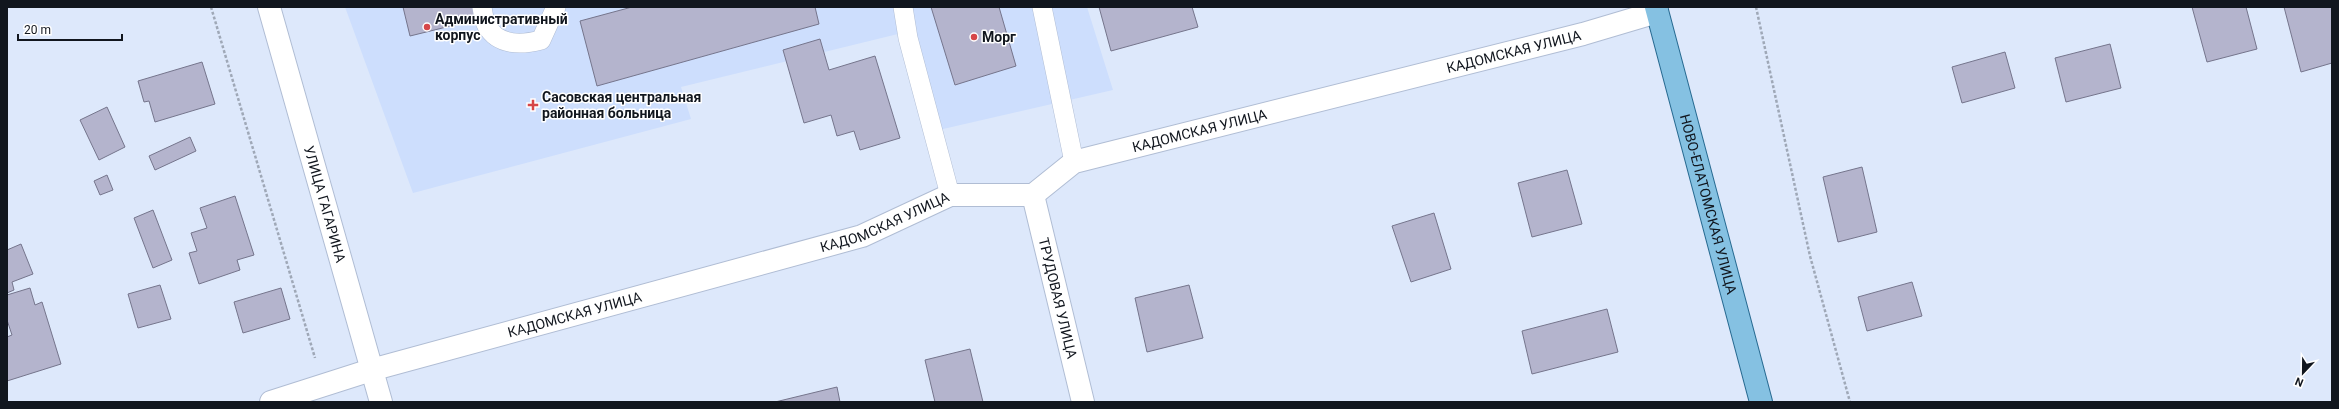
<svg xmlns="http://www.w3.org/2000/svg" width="2339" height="409" font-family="Roboto,sans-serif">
<rect width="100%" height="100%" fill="#dde8fb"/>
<path fill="#cddefd" d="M 345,7 L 1087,7 L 1113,90 L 930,132 L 902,33 L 681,87 L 691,119 L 413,193 Z"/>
<g fill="#b4b4cd" stroke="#75758c">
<path d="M 403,7 L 476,7 L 479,19 L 410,36 Z"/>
<path d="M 632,7 L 815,7 L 819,24 L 597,86 L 580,21 Z"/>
<path d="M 931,7 L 999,7 L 1016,66 L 955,85 Z"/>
<path d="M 1099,7 L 1192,7 L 1198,27 L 1111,51 Z"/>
<path d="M 2192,7 L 2246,7 L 2257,49 L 2207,62 Z"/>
<path d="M 2284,7 L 2332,7 L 2332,63 L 2301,72 Z"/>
<path d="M 820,39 L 829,70 L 875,56 L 900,138 L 860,150 L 854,131 L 837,136 L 831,115 L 804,123 L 783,50 Z"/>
<path d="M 2110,44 L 2121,88 L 2066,102 L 2055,58 Z"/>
<path d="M 2005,52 L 2015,88 L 1962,103 L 1952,67 Z"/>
<path d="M 202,62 L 215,104 L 155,122 L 149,101 L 144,102 L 138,81 Z"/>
<path d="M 107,107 L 125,147 L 99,160 L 80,120 Z"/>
<path d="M 190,137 L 196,151 L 155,170 L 149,156 Z"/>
<path d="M 1862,167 L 1877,232 L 1838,242 L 1823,177 Z"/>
<path d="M 1567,170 L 1582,224 L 1532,237 L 1518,183 Z"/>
<path d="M 107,175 L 113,190 L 100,195 L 94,181 Z"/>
<path d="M 235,196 L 254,255 L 237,260 L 240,270 L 199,284 L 189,253 L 197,251 L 191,233 L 207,228 L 200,208 Z"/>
<path d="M 153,210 L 172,260 L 153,268 L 134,218 Z"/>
<path d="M 1434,213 L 1451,269 L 1411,282 L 1392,226 Z"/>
<path d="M 21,244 L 33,274 L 12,282 L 14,290 L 7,293 L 7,250 Z"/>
<path d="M 1912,282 L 1922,316 L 1867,331 L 1858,297 Z"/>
<path d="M 160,285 L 171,319 L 138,328 L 128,294 Z"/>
<path d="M 1189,285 L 1203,338 L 1147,352 L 1135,298 Z"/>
<path d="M 30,288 L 35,305 L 42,302 L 61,364 L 7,381 L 7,337 L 12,335 L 7,320 L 7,295 Z"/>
<path d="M 281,288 L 290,319 L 243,333 L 234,302 Z"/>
<path d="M 1607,309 L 1618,352 L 1532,374 L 1522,331 Z"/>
<path d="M 970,349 L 983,402 L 935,402 L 925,360 Z"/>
<path d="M 837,387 L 840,402 L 775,402 Z"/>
</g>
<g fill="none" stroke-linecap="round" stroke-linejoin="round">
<g stroke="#b0bdd4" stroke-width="20">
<g id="service">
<path d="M 482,7 C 483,13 484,21 487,26 C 498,46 522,45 541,40 L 556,7"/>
<path d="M 903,7 L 908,38 L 950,195"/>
<path d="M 1042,7 L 1074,162"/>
</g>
</g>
<g stroke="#b0bdd4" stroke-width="24">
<g id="minor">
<path id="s1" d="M 269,7 L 381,402"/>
<path id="s2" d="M 1033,195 L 1083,402"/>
<path id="s3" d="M 271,402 L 371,370 L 862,236 L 950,195 L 1033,195 L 1074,162 L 1583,34 L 1657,12"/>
</g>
</g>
<g stroke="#276a91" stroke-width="24">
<g id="primary">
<path id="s4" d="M 1656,7 L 1761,402"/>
</g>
</g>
<g stroke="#9fa8b7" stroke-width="2.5" stroke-dasharray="3 2" stroke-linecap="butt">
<path d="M 211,7 L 315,358"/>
<path d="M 1756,7 L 1810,256 L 1850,402"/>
</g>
<use href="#service" stroke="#fff" stroke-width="19"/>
<use href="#minor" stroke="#fff" stroke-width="22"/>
<use href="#primary" stroke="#85c1e2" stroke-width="22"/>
</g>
<g fill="#d64648" stroke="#fff" stroke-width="1.5">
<circle cx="427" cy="27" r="4"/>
<circle cx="974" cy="37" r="4"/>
<path d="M531 99h4v4h4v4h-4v4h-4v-4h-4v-4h4z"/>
</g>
<g text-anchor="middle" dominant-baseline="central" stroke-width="3" stroke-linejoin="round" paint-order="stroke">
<g font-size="14" font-weight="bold" fill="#11161e" stroke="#fff" text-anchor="start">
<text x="435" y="19">Административный<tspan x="435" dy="16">корпус</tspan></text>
<text x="982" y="37">Морг</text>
<text x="542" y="97">Сасовская центральная<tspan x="542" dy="16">районная больница</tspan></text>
</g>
<g font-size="14" fill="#11161e" stroke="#fff">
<text stroke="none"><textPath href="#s3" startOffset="1300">КАДОМСКАЯ УЛИЦА</textPath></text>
<text stroke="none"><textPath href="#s3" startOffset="976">КАДОМСКАЯ УЛИЦА</textPath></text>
<text stroke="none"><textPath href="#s1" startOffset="205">УЛИЦА ГАГАРИНА</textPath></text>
<text stroke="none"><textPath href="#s4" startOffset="204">НОВО-ЕЛАТОМСКАЯ УЛИЦА</textPath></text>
<text stroke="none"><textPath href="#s3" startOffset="640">КАДОМСКАЯ УЛИЦА</textPath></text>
<text stroke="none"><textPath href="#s2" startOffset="106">ТРУДОВАЯ УЛИЦА</textPath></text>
<text stroke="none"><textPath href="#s3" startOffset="316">КАДОМСКАЯ УЛИЦА</textPath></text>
</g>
</g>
<rect width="2339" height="409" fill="none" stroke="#11161e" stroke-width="16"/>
<g transform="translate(2303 373) rotate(202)" stroke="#ffffff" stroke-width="3" paint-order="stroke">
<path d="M0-3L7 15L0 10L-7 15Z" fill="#11161e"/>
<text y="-6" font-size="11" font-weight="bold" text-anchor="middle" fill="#11161e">N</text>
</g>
<path d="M18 34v6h104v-6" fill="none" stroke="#11161e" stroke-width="2"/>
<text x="24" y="34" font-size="12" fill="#11161e" stroke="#ffffff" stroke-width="3" paint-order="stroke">20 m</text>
</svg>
